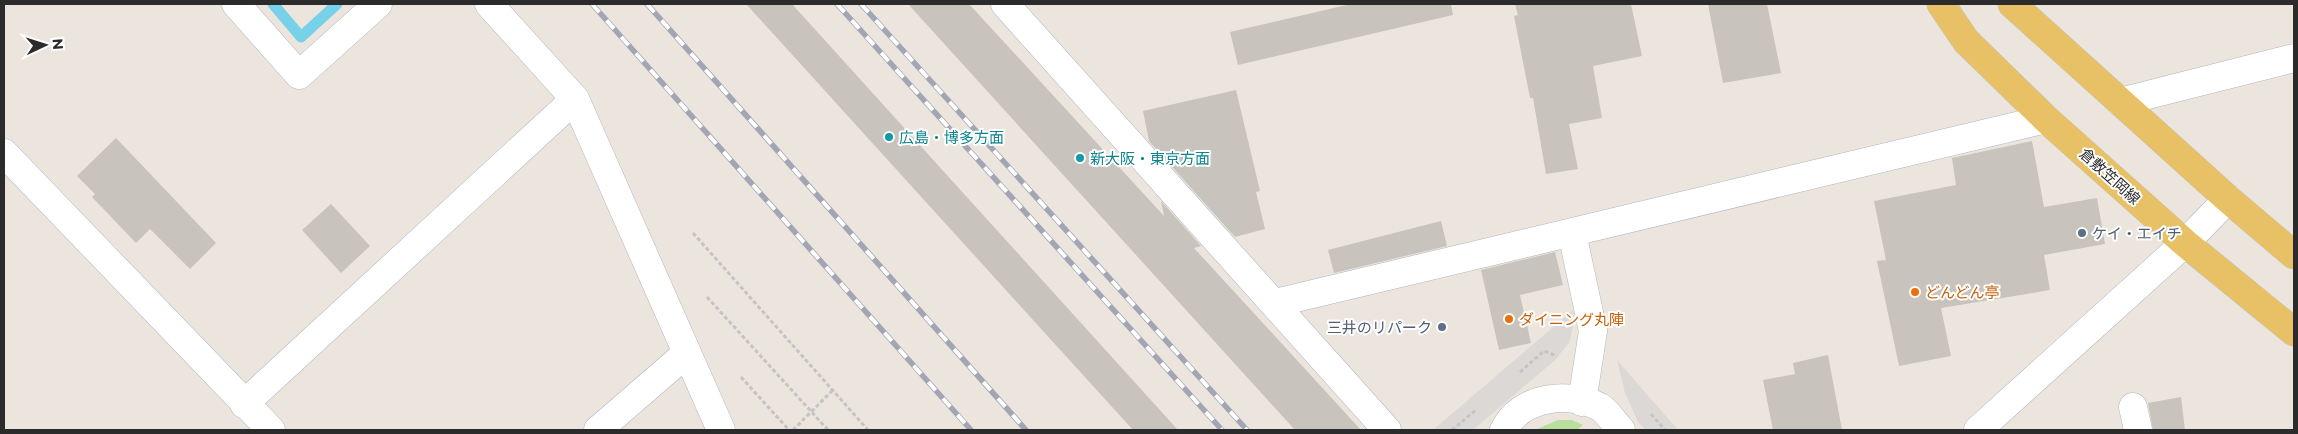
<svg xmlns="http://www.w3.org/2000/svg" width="2298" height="434" font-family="Montserrat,'Noto Sans JP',sans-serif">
<rect width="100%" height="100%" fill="#ece5de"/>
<path fill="#b9df9e" d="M 1558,420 L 1572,420 L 1583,425 L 1577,430 L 1535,430 Z"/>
<g fill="#dcd8d5">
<path d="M 1573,310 L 1574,322 L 1569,343 L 1554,361 L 1473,430 L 1433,430 Z"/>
<path d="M 1617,360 L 1678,430 L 1646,430 L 1638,422 L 1625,393 Z"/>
</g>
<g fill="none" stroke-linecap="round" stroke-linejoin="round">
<path stroke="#77d1e8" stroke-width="11" d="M 273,4 L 301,37 L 337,4"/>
</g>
<g fill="#c8c3bc">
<path d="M 746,4 L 792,4 L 1178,430 L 1133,430 Z"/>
<path d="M 908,4 L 969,4 L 1164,216 L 1161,201 L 1201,246 L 1194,248 L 1361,430 L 1295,430 Z"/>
<path d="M 1351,4 L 1451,4 L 1453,15 L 1238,65 L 1230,32 Z"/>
<path d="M 1515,4 L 1631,4 L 1642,56 L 1593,66 L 1602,118 L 1569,124 L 1578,169 L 1546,174 L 1533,98 L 1530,98 L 1514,16 L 1518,15 Z"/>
<path d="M 1708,4 L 1767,4 L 1781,73 L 1723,83 Z"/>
<path d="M 1236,90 L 1260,191 L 1256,192 L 1265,229 L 1235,237 L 1149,141 L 1143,111 Z"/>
<path d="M 116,138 L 216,243 L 190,269 L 150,229 L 136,243 L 92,197 L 95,194 L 77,176 Z"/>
<path d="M 2032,141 L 2044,207 L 2097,198 L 2105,244 L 2044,255 L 2050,290 L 1941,308 L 1951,356 L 1899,366 L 1877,261 L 1886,260 L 1874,201 L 1956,185 L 1952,158 Z"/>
<path d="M 331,204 L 370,246 L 341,273 L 302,230 Z"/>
<path d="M 1441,221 L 1447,246 L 1334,273 L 1328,250 Z"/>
<path d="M 1555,252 L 1563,285 L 1520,295 L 1531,343 L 1499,350 L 1481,270 Z"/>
<path d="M 1828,355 L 1842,430 L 1773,430 L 1763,380 L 1795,374 L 1793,363 Z"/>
<path d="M 2181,397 L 2185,430 L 2153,430 L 2148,403 Z"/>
</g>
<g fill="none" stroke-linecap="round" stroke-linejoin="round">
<g stroke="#b1b5be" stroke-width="29">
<g id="minor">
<path d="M 236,4 L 299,75 L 378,4"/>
<path d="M 489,4 L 575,99 L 721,430"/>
<path d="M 1005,4 L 1387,430"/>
<path d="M 2120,102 L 2294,58"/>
<path d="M 4,153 L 271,430"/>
<path d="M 1572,233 L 1593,331 L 1582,402"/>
<path d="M 1275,303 L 2046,119"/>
<path d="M 244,404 L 575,99"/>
<path d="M 2133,407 L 2138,430"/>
<path d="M 598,430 L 687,353"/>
<path d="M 1504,430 C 1521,396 1568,391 1600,407 C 1607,411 1615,424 1621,430"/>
<path d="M 1978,430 L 2185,243 L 2228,199"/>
</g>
</g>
<g stroke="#c4c4c4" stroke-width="29">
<g id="major">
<path d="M 1941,4 L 1966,41 L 2046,119 L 2185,243 L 2294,332"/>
<path d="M 2012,4 L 2228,199 L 2294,255"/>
</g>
</g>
<g stroke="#c4c4c4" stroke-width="3" stroke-dasharray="4 2.5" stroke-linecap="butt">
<path d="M 693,233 L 868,430"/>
<path d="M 707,297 L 828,430"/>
<path d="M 1520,372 L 1544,351 L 1557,356"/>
<path d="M 741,377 L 789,430"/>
<path d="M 1651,414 L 1665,430"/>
<path d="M 793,430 L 833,390"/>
<path d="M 1452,430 L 1477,409"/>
</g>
<use href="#minor" stroke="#fff" stroke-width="28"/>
<use href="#major" stroke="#e8c167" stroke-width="28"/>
<g stroke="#a1a5b4" stroke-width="5.5">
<g id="rail">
<path d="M 592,4 L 971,430"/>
<path d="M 647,4 L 1026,430"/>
<path d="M 837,4 L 1222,430"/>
<path d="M 861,4 L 1247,430"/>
</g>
</g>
<use href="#rail" stroke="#fff" stroke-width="4" stroke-dasharray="11" stroke-linecap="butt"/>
</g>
<g fill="#0f9aa8" stroke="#fff" stroke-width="2">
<circle cx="889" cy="137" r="5"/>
<circle cx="1080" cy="158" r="5"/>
</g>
<g fill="#5c6f8a" stroke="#fff" stroke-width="2">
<circle cx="2082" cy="233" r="5"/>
<circle cx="1442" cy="327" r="5"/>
</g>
<g fill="#e8710a" stroke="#fff" stroke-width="2">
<circle cx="1915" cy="292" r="5"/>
<circle cx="1509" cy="319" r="5"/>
</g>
<g text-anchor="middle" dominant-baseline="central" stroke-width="4" stroke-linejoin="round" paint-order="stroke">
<g font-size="15" fill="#0d838f" stroke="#fff" text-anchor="start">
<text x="899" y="137">広島・博多方面</text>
<text x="1090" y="158">新大阪・東京方面</text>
</g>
<g font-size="15" fill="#2b2b2b" stroke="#fff">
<text transform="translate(2110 176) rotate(42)">倉敷笠岡線</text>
</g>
<g font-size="15" fill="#4e5e75" stroke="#fff" text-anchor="start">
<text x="2092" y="233">ケイ・エイチ</text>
<text x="1432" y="327" text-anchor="end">三井のリパーク</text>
</g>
<g font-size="15" fill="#c56008" stroke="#fff" text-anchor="start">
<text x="1925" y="292">どんどん亭</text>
<text x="1519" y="319">ダイニング丸陣</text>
</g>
</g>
<rect width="2298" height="434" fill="none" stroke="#2b2b2b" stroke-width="10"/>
<g transform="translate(45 45) rotate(86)" stroke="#ffffff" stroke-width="4" paint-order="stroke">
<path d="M0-4L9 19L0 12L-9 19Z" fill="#2b2b2b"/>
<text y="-8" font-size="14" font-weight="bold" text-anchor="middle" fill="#2b2b2b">N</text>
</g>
</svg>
